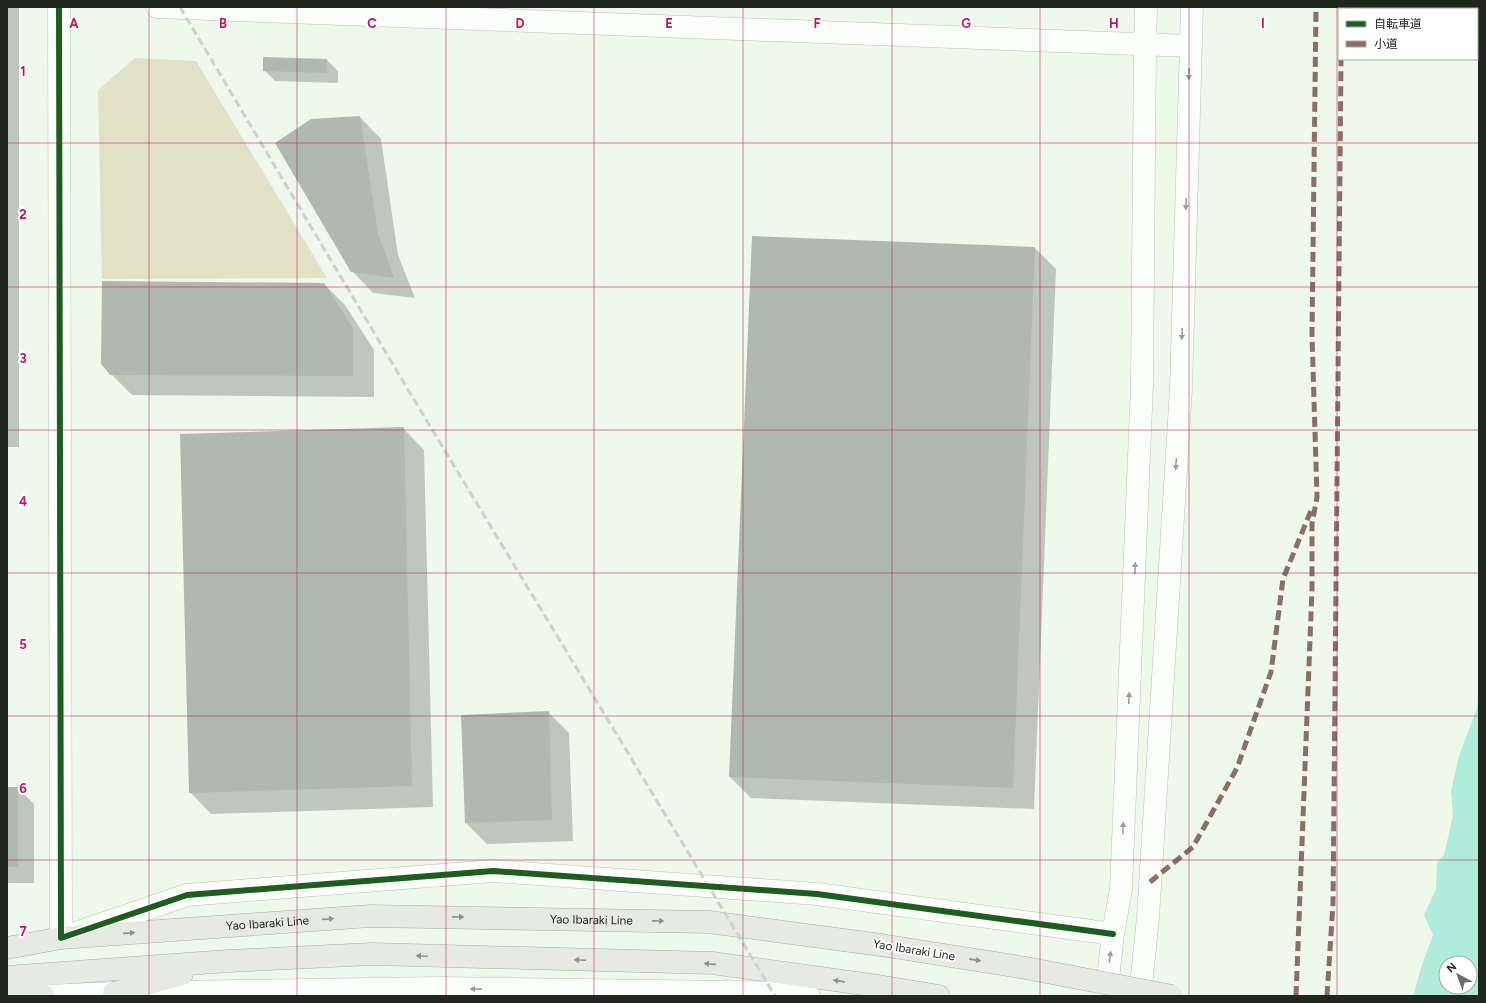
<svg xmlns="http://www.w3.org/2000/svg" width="1486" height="1003" font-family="Figtree,'Noto Sans JP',sans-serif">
<rect width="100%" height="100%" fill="#eef9ec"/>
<path fill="#e0e1c5" d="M 135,58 L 196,61 L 327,278 L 102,279 L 98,90 Z"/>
<path fill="#b1ebdc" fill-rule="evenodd" d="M 1479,682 L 1479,996 L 1413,996 L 1421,968 L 1433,935 L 1424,915 L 1436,889 L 1437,862 L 1444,855 L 1453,815 L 1451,791 L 1459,756 L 1477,708 ZM 1446,963 L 1470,963 L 1470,987 L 1446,987 Z"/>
<g fill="#0003">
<rect x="7" y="7" width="12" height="440"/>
<path d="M 264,58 L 327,60 L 338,71 L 338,83 L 275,81 L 264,70 Z"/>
<path d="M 360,117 L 381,139 L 398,255 L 415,298 L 373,293 L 352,271 Z"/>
<path d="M 753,237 L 1035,248 L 1056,269 L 1034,809 L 751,798 L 730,777 Z"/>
<path d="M 324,284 L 345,305 L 374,350 L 374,397 L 132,395 L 111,374 Z"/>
<path d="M 403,428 L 424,450 L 433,807 L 211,814 L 190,792 Z"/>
<path d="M 548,712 L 569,733 L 573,841 L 487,844 L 466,823 Z"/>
<path d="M 7,788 L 18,788 L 34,804 L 34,883 L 7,883 Z"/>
</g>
<g fill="#afb9b1">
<path d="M 263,57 L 327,59 L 327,73 L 263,71 Z"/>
<path d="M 360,116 L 378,233 L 394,278 L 351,272 L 275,143 L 311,119 Z"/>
<path d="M 752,236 L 1035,247 L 1013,788 L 729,777 Z"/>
<path d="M 102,281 L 324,283 L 353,328 L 353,376 L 110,375 L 101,364 Z"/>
<path d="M 404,427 L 412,786 L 189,793 L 180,434 Z"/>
<path d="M 549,711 L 552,820 L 465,823 L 461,715 Z"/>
<rect x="7" y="787" width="11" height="80"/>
</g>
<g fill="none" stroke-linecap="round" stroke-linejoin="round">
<g stroke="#b8c0b6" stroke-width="23">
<g id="street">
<path d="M 73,934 L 187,895 L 493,871 L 817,894 L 1113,934"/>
<path d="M 43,996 L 114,993 L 438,988 L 798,993 L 809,996"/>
<path d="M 1106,996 L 1113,934 L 1121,889 L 1142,384 L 1145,45 L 1146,7"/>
<path d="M 1140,996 L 1148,918 L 1181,389 L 1192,7"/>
</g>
</g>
<g stroke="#b8c0b6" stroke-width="23">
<g id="secondary">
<path d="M 59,7 L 61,938"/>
<path d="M 157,7 L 1190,46"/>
</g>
</g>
<g stroke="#a7af9d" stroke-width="23">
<g id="primary">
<path id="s1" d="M 7,948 L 61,938 L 370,916 L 709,922 L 881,945"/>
<path d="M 7,977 L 228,961 L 372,954 L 712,963 L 878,986 L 939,996"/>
<path d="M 7,990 L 43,995"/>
<path d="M 114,993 L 182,974"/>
</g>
</g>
<use href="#street" stroke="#fcfefc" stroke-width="22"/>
<use href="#secondary" stroke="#fcfefc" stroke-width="22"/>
<use href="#primary" stroke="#e6eae2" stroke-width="22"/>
<path stroke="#ced1cd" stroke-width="3" stroke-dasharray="8 4" stroke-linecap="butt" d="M 180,7 L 410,393 L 775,996"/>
<g stroke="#a7af9d" stroke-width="23" stroke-linecap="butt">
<path id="primary-bridge" d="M 881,945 L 1026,968 L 1172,996"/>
</g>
<use href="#primary-bridge" stroke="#e6eae2" stroke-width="22"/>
<g stroke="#8d6e63" stroke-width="5" stroke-dasharray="10 5" stroke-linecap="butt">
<path d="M 1342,9 L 1342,7"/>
<path d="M 1150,882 L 1193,847 L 1237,768 L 1271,672 L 1283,579 L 1312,508"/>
<path d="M 1296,996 L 1312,589 L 1312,524 L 1317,497 L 1312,334 L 1316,7"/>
<path d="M 1327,996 L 1333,903 L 1341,59"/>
</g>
<g stroke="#fff" stroke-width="8">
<path id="cycleway" d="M 59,7 L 61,938 L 187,895 L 493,871 L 817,894 L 1113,934"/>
</g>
<use href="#cycleway" stroke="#1b5e20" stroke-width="6"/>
</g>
<defs><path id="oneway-solid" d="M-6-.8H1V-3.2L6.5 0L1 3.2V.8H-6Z"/></defs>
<g fill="#999d98">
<use href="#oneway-solid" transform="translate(1189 74) rotate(92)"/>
<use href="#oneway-solid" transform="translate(1186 204) rotate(92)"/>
<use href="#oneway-solid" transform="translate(1182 334) rotate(92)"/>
<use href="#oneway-solid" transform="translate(1176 464) rotate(94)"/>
<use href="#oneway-solid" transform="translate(1135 568) rotate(-88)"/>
<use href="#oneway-solid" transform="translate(1129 698) rotate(-88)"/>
<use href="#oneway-solid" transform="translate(1123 828) rotate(-88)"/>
<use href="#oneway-solid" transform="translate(1110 957) rotate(-83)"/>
<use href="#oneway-solid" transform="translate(476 989) rotate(-179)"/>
</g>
<g fill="#8d928a">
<use href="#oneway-solid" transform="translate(458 917) rotate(1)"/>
<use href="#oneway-solid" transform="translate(328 919) rotate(-4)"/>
<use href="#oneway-solid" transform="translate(658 921) rotate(1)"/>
<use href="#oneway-solid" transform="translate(129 933) rotate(-4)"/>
<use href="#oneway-solid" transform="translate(422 956) rotate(-178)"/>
<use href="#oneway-solid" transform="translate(580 960) rotate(-178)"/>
<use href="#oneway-solid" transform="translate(975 960) rotate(9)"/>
<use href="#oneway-solid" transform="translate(710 964) rotate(-176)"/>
<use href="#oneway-solid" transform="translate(839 981) rotate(-172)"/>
</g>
<path fill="none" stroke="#c2185b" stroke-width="1" stroke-opacity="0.55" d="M 149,7 L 149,996M 297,7 L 297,996M 446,7 L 446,996M 594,7 L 594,996M 743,7 L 743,996M 892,7 L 892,996M 1040,7 L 1040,996M 1189,7 L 1189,996M 1337,7 L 1337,996M 7,143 L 1479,143M 7,287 L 1479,287M 7,430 L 1479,430M 7,573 L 1479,573M 7,716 L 1479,716M 7,860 L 1479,860"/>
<g text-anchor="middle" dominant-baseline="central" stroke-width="4" stroke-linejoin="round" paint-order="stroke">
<g font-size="12" fill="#20271e" stroke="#fff">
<text stroke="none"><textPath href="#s1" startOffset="586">Yao Ibaraki Line</textPath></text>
<text stroke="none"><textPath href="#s1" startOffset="262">Yao Ibaraki Line</textPath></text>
<text transform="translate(914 950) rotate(9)">Yao Ibaraki Line</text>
</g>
</g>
<g font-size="13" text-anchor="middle" font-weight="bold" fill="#c2185b" stroke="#fff" stroke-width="4" stroke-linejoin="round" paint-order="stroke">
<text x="74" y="28">A</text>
<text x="223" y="28">B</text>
<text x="372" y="28">C</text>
<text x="520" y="28">D</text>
<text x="669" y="28">E</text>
<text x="817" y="28">F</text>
<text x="966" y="28">G</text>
<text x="1114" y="28">H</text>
<text x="1263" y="28">I</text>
<text x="23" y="76">1</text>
<text x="23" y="219">2</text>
<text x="23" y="363">3</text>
<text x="23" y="506">4</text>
<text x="23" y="649">5</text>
<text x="23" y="793">6</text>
<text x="23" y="936">7</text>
</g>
<rect width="1486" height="1003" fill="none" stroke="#20271e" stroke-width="16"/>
<rect x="1338" y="8" width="140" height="52" fill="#ffffff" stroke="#a6a9a5"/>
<rect x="1346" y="21" width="20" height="6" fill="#1b5e20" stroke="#a6a9a5"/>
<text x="1374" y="28" font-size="12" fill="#20271e">自転車道</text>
<rect x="1346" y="41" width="20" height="6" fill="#8d6e63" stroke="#a6a9a5"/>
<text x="1374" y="48" font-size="12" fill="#20271e">小道</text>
<g transform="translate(1458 975) rotate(319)"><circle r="19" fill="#ffffff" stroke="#a6a9a5"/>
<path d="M0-3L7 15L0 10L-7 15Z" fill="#687066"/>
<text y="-6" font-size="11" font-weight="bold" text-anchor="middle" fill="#20271e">N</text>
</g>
</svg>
